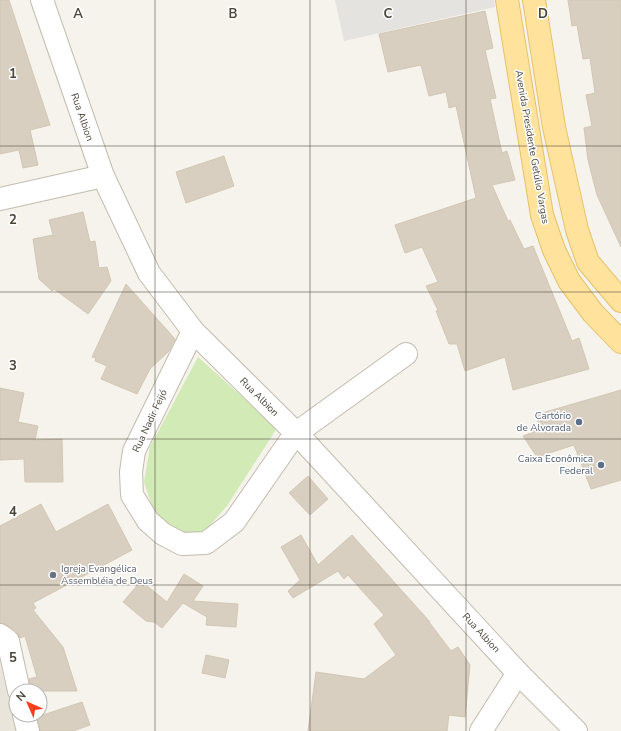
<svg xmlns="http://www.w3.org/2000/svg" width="621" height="731" font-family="'Nunito Sans',sans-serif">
<rect width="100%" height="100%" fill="#f6f3ec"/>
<path fill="#eae5da" d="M 0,664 L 17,731 L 0,731 Z"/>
<path fill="#d2eab5" d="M 198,357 L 277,428 L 227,506 L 205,531 L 179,536 L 155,515 L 144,482 L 150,447 Z"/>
<path fill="#e5e3e0" d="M 335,0 L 494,0 L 495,7 L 344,41 Z"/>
<g fill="#d8cfc1" stroke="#d3c7b4">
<path d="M 0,0 L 9,0 L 50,125 L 30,130 L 38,165 L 23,168 L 19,150 L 0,154 Z"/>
<path d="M 568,0 L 621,0 L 621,247 L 597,195 L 588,160 L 584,128 L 592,126 L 586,95 L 595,93 L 590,58 L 583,59 L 577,25 L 572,26 Z"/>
<path d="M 485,11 L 493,48 L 485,50 L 496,98 L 490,99 L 502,153 L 507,151 L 515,180 L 492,185 L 508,221 L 510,220 L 524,249 L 533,246 L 572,341 L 579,338 L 589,369 L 513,390 L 505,357 L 465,371 L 457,344 L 449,344 L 436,311 L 438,310 L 426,286 L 438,282 L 422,247 L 405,253 L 395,225 L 476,198 L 456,106 L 449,108 L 446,92 L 429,96 L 421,65 L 388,72 L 379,34 Z"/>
<path d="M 224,156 L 234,186 L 186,203 L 176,172 Z"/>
<path d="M 83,212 L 90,242 L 95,241 L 99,268 L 107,267 L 111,281 L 88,314 L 54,289 L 52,291 L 39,279 L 33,239 L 53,235 L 49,220 Z"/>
<path d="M 126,284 L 175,339 L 169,351 L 150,369 L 137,394 L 101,379 L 107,366 L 95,361 L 96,358 L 92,357 Z"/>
<path d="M 0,388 L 24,393 L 18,422 L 38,426 L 35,440 L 62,439 L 63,482 L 25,482 L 24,459 L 0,460 Z"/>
<path d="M 621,390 L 621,480 L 591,489 L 574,445 L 537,457 L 523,436 L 541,429 L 535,415 Z"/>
<path d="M 308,476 L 328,499 L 310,515 L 289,493 Z"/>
<path d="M 41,504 L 56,532 L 108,504 L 132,550 L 33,603 L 36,608 L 33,610 L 63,647 L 77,691 L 31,691 L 29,679 L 37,677 L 25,636 L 20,638 L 16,631 L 7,625 L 0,623 L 0,526 Z"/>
<path d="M 301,535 L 318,565 L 352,535 L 430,622 L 429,622 L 451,651 L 458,647 L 470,665 L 465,717 L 449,715 L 447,731 L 308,731 L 316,672 L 364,679 L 396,655 L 374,624 L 384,615 L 348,575 L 344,579 L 338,571 L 293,598 L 288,591 L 300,580 L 281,547 Z"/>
<path d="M 184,574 L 203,586 L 193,601 L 238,604 L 236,627 L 206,625 L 207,617 L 183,603 L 162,628 L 154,622 L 146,621 L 123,602 L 141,581 L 167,602 Z"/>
<path d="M 206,655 L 229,660 L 225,678 L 202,673 Z"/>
<path d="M 82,702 L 90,725 L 73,731 L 40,731 L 37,717 Z"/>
</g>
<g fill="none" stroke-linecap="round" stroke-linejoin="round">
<g stroke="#c2bbae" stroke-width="24">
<g id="minor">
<path d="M 42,0 L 103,176 L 149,273 L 193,331 L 302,439 L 518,673 L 576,731"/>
<path d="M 0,199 L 103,176"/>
<path d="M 193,331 L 134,451 L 131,472 L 132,495 L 148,521 L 163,534 L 182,544 L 206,543 L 234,522 L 295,434 L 406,354"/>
<path d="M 0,635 L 8,641 L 19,691"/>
<path d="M 24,715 L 28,731"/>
<path d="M 481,731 L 518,673"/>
</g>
</g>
<g stroke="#e6c16a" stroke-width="24">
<g id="major">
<path d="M 507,0 L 542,215 L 554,250 L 569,281 L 593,313 L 621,342"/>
<path d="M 534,0 L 554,127 L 577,230 L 588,262 L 621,301"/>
</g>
</g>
<use href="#minor" stroke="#fff" stroke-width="22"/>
<use href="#major" stroke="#ffe39c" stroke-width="22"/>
</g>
<path fill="none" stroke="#4b4439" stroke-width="1" stroke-opacity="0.55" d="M 155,0 L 155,731M 310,0 L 310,731M 466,0 L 466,731M 0,146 L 621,146M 0,292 L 621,292M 0,439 L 621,439M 0,585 L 621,585"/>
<g fill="#5c6f8a" stroke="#fff" stroke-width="1.5">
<circle cx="579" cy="422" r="4"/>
<circle cx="601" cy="465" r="4"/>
</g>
<circle fill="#6b7280" stroke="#fff" stroke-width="1.5" cx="53" cy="575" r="4"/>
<g text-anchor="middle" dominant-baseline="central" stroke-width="3" stroke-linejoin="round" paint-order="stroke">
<g font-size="10" fill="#4b4439" stroke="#fff">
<text transform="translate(82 117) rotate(71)">Rua Albion</text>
<text transform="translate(532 147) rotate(80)">Avenida Presidente Getúlio Vargas</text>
<text transform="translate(259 397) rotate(45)">Rua Albion</text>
<text transform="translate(150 421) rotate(-65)">Rua Nadir Feijó</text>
<text transform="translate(481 633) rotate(47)">Rua Albion</text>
</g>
<g font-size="10" fill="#4e5e75" stroke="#fff" text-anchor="end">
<text x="571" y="416">Cartório<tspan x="571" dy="12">de Alvorada</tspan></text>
<text x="593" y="459">Caixa Econômica<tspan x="593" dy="12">Federal</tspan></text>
</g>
<g font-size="10" fill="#5b616d" stroke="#fff" text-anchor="start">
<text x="61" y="569">Igreja Evangélica<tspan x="61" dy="12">Assembléia de Deus</tspan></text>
</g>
</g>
<g font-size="13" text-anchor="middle" font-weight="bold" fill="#4b4439" stroke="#fff" stroke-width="3" stroke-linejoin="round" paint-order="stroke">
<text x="78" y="18">A</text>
<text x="233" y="18">B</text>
<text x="388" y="18">C</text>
<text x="543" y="18">D</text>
<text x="13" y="78">1</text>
<text x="13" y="224">2</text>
<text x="13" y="370">3</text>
<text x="13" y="516">4</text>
<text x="13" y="662">5</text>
</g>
<g transform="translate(28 703) rotate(315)"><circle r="19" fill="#ffffff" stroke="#b7b4b0"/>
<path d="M0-3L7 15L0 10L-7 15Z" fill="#fc3f1d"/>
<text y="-6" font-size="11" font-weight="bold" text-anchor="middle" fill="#4b4439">N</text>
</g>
</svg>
